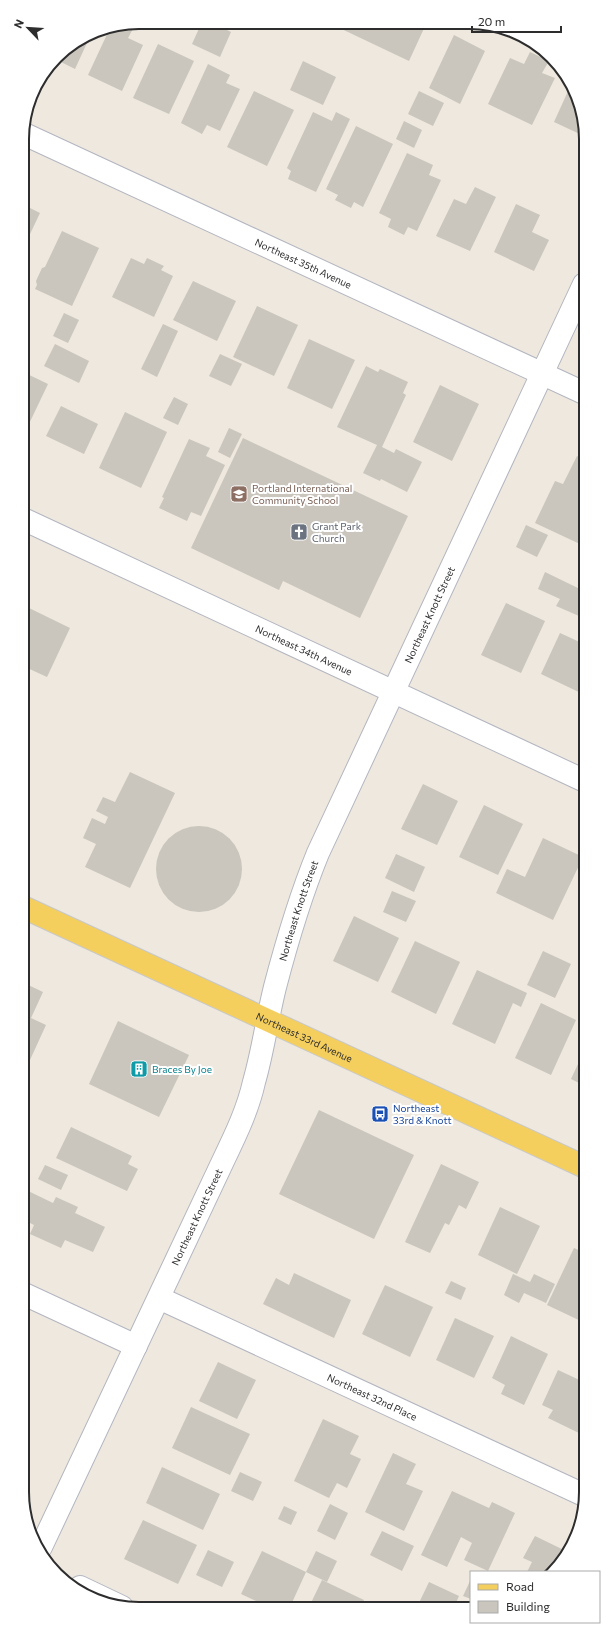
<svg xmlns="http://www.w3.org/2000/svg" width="608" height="1631" font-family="Commissioner,sans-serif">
<rect width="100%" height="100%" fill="#eee8df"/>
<g fill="#cac6bd">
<path d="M 202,22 L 211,22 L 231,32 L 220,57 L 192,44 Z"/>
<path d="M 136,23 L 128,38 L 143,45 L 122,91 L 88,75 L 110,28 Z"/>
<path d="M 329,23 L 426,24 L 409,61 Z"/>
<path d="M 92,32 L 75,69 L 55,59 L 62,51 Z"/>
<path d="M 454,35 L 485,51 L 460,104 L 429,88 Z"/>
<path d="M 158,44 L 194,61 L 169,114 L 133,98 Z"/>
<path d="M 530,52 L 549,61 L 542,73 L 555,78 L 532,125 L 488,104 L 510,58 L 524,64 Z"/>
<path d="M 303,61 L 336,77 L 323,105 L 290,90 Z"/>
<path d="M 208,64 L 230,75 L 226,83 L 240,89 L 220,131 L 207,125 L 202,134 L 181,123 Z"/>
<path d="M 569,89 L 584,116 L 584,136 L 554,122 Z"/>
<path d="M 254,91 L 294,110 L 267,166 L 227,147 Z"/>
<path d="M 419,91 L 444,103 L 433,126 L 408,114 Z"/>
<path d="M 313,112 L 332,121 L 336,112 L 350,119 L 316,192 L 288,179 L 291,171 L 287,168 Z"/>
<path d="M 404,121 L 422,130 L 414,148 L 396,139 Z"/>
<path d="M 356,126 L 393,144 L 363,207 L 354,202 L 351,208 L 335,200 L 338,195 L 326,189 Z"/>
<path d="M 407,153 L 433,165 L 429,175 L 441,180 L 417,231 L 408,227 L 404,235 L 388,227 L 391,219 L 379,213 Z"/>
<path d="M 475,187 L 496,197 L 470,251 L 436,236 L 454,199 L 466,204 Z"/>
<path d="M 22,204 L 40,213 L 22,251 Z"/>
<path d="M 516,204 L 540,215 L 532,232 L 549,240 L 534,271 L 494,252 Z"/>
<path d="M 62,231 L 99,248 L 72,306 L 35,289 L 37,285 L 36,281 L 42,268 L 45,267 Z"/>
<path d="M 131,258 L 144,264 L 147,258 L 164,266 L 161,270 L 173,276 L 154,317 L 112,297 Z"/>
<path d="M 22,263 L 28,266 L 22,279 Z"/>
<path d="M 193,281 L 236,301 L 217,341 L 173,320 Z"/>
<path d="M 257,306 L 298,325 L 274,376 L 233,357 Z"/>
<path d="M 64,313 L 79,320 L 68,343 L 53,336 Z"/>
<path d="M 163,324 L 178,331 L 157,377 L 141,369 Z"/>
<path d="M 309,339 L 355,360 L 332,409 L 287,388 Z"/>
<path d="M 55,344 L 89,361 L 79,383 L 44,366 Z"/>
<path d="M 220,354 L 242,364 L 231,386 L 209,376 Z"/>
<path d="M 366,366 L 378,372 L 380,369 L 408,382 L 403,393 L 406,395 L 382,447 L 394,453 L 396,449 L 422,462 L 407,492 L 381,479 L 380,481 L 363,473 L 377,445 L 337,427 Z"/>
<path d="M 23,372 L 48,384 L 27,428 L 23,426 Z"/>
<path d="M 440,385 L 479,404 L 452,461 L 413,442 Z"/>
<path d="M 174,397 L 188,404 L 178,425 L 163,418 Z"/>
<path d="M 61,406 L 98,424 L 84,454 L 46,436 Z"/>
<path d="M 125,412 L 167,432 L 141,488 L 99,468 Z"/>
<path d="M 229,428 L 242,434 L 230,458 L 218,452 Z"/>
<path d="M 243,438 L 408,516 L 360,618 L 283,581 L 279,590 L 191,548 Z"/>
<path d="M 189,439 L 210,448 L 206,456 L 225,465 L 201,516 L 191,512 L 187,521 L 159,508 L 164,498 L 162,497 Z"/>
<path d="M 577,456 L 584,459 L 584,541 L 582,545 L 535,523 L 555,481 L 563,484 Z"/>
<path d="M 526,525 L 548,535 L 537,557 L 516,547 Z"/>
<path d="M 545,572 L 584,591 L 584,605 L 579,616 L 556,606 L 560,599 L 538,589 Z"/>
<path d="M 506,603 L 545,621 L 521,673 L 481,655 Z"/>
<path d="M 29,608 L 70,628 L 47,677 L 23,666 L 23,620 Z"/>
<path d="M 560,633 L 584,644 L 585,695 L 541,674 Z"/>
<path d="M 130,772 L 175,793 L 130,888 L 85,867 L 96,844 L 83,838 L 92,818 L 105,824 L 108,817 L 96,811 L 103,797 L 115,802 Z"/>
<path d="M 423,784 L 458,801 L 437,845 L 401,829 Z"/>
<path d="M 484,805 L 523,824 L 498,875 L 459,857 Z"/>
<circle cx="199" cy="869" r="43"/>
<path d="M 543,838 L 583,857 L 553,920 L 496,893 L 507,869 L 525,877 Z"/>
<path d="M 396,854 L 425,867 L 414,892 L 385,878 Z"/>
<path d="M 392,891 L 416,901 L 406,922 L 383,912 Z"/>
<path d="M 354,916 L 399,938 L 378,982 L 333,961 Z"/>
<path d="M 415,941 L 460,962 L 436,1014 L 391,992 Z"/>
<path d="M 543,951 L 571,964 L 555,998 L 527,985 Z"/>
<path d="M 477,970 L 527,993 L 521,1007 L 513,1003 L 495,1044 L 452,1024 Z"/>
<path d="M 24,983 L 43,992 L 31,1018 L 46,1025 L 24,1073 Z"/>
<path d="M 541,1003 L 576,1020 L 551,1075 L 515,1058 Z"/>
<path d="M 118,1021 L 189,1055 L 159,1117 L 89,1084 Z"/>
<path d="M 585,1049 L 585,1086 L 571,1079 Z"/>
<path d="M 319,1110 L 414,1155 L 374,1239 L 279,1194 Z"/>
<path d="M 71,1127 L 132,1156 L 128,1164 L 138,1169 L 127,1191 L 56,1158 Z"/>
<path d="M 441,1164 L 479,1182 L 466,1209 L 459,1205 L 449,1225 L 445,1223 L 430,1253 L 405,1242 Z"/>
<path d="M 45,1165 L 68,1175 L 61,1190 L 38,1179 Z"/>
<path d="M 24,1189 L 53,1203 L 56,1197 L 78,1207 L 75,1213 L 105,1227 L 93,1252 L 65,1240 L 61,1248 L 30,1234 L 34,1225 L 24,1220 Z"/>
<path d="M 500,1207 L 540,1226 L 517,1274 L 478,1255 Z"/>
<path d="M 574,1248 L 585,1253 L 585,1323 L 547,1305 Z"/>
<path d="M 294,1273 L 351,1300 L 334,1338 L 263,1304 L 276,1278 L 289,1285 Z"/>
<path d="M 513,1274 L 530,1282 L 534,1274 L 555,1284 L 546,1303 L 524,1293 L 519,1303 L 504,1295 Z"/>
<path d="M 451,1281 L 466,1288 L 461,1300 L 445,1293 Z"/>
<path d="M 385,1285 L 433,1307 L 410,1357 L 362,1334 Z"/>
<path d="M 455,1318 L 494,1336 L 474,1378 L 436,1360 Z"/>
<path d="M 511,1336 L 548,1354 L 524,1405 L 501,1394 L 505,1385 L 492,1378 Z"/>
<path d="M 586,1349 L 586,1366 L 579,1363 Z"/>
<path d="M 218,1362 L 256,1380 L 237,1419 L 199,1401 Z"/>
<path d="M 558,1370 L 586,1383 L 586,1425 L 581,1434 L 548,1418 L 553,1410 L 542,1405 Z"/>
<path d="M 191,1407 L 250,1434 L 230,1475 L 172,1448 Z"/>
<path d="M 323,1419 L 359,1436 L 350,1454 L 361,1459 L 347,1488 L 337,1483 L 329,1498 L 294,1481 Z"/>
<path d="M 393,1453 L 416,1464 L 406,1484 L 423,1491 L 404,1531 L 365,1512 Z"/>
<path d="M 162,1467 L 220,1494 L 203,1530 L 146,1503 Z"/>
<path d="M 240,1472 L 262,1482 L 253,1501 L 231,1491 Z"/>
<path d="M 452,1491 L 489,1508 L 492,1502 L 515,1513 L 488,1571 L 464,1560 L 472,1543 L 461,1537 L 447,1567 L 421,1555 Z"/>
<path d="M 330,1504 L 348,1513 L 335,1540 L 317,1531 Z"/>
<path d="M 284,1506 L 297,1512 L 291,1525 L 278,1519 Z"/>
<path d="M 143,1520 L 197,1545 L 178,1584 L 124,1559 Z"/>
<path d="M 382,1531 L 414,1546 L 402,1571 L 370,1555 Z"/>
<path d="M 535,1536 L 568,1552 L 557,1569 L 553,1572 L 527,1572 L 532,1562 L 523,1558 Z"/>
<path d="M 208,1550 L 234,1562 L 222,1587 L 196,1575 Z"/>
<path d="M 262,1551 L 306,1572 L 290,1607 L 269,1607 L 241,1594 Z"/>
<path d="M 316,1551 L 337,1561 L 327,1582 L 306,1572 Z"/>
<path d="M 471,1579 L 471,1599 L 463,1596 Z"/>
<path d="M 322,1580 L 364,1600 L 361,1607 L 309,1607 Z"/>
<path d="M 429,1582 L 459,1596 L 454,1607 L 417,1607 Z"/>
</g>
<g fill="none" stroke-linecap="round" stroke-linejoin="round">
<g stroke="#b3b6c0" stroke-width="24">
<g id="minor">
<path id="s1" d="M 22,133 L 584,393"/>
<path id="s2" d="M 23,519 L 585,781"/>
<path d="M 24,1294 L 136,1346"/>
<path id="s3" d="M 159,1298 L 586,1496"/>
<path id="s4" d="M 41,1547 L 224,1159 C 236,1134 248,1109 254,1082 C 263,1051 267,1019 275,987 C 287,941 300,897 318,853 L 584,284"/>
<path d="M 80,1587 L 122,1607"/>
</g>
</g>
<g stroke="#c8c8c8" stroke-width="24">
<g id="major">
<path id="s5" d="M 23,907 L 585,1167"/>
</g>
</g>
<use href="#minor" stroke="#fff" stroke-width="22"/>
<use href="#major" stroke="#f5cf5e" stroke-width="22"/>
</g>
<defs>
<g id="school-square" transform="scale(0.9)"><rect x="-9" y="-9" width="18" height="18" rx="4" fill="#8d6e63" stroke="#fff"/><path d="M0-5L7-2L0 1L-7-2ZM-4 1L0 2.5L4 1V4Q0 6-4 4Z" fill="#fff"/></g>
<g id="church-square" transform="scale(0.9)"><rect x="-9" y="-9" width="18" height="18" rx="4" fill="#6b7280" stroke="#fff"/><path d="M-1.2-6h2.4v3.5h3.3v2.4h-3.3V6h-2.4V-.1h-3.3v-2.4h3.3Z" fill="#fff"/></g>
<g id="building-square" transform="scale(0.9)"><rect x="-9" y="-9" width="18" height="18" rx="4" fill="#0f9aa8" stroke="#fff"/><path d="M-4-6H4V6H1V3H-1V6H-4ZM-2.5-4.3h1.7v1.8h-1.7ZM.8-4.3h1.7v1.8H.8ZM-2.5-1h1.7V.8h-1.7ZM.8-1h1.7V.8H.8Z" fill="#fff"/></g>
<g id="bus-square" transform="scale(0.9)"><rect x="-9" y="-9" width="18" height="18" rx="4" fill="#1a4fb4" stroke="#fff"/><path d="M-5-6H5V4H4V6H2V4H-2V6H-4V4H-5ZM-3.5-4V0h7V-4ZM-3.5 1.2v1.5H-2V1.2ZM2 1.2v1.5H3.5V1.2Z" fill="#fff"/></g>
</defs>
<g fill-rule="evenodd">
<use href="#school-square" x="239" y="494"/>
<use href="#church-square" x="299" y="532"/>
<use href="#building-square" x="139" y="1069"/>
<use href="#bus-square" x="380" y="1114"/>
</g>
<g text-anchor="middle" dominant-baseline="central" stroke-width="4" stroke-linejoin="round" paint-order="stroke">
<g font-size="10" fill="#2d2d2d" stroke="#fff">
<text stroke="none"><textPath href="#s1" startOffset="310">Northeast 35th Avenue</textPath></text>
<text stroke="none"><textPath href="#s4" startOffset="1013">Northeast Knott Street</textPath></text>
<text stroke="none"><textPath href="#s2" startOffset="310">Northeast 34th Avenue</textPath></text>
<text stroke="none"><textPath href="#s4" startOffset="689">Northeast Knott Street</textPath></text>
<text stroke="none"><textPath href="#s5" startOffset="310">Northeast 33rd Avenue</textPath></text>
<text stroke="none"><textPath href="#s4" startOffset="365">Northeast Knott Street</textPath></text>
<text stroke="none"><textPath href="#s3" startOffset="235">Northeast 32nd Place</textPath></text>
</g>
<g font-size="10" fill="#785e54" stroke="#fff" text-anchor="start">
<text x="252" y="488">Portland International<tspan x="252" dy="12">Community School</tspan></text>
</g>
<g font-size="10" fill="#5b616d" stroke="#fff" text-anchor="start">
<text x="312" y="526">Grant Park<tspan x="312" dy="12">Church</tspan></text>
</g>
<g font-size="10" fill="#0d838f" stroke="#fff" text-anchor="start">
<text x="152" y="1069">Braces By Joe</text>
</g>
<g font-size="10" fill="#164399" stroke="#fff" text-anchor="start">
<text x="393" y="1108">Northeast<tspan x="393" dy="12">33rd &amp; Knott</tspan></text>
</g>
</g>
<path d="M0 0H608V1631H0ZM139 29H469A110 110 0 0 1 579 139V1492A110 110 0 0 1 469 1602H139A110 110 0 0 1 29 1492V139A110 110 0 0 1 139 29Z" fill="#fff" fill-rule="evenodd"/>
<path fill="none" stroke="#2d2d2d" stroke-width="2" d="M139 29H469A110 110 0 0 1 579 139V1492A110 110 0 0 1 469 1602H139A110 110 0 0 1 29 1492V139A110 110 0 0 1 139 29Z"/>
<rect x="470" y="1571" width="130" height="52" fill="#ffffff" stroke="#ababab"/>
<rect x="478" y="1584" width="20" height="6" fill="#f5cf5e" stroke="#ababab"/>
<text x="506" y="1591" font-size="12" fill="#2d2d2d">Road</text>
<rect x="478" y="1601" width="20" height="12" fill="#cac6bd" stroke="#ababab"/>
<text x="506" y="1611" font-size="12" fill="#2d2d2d">Building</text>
<g transform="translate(28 28) rotate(295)" stroke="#ffffff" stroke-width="3" paint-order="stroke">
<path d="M0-3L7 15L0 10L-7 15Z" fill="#2d2d2d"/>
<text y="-6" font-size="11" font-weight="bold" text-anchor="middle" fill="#2d2d2d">N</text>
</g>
<path d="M472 26v6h89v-6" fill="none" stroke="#2d2d2d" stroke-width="2"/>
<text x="478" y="26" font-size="12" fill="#2d2d2d" stroke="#ffffff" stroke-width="3" paint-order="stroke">20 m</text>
</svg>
